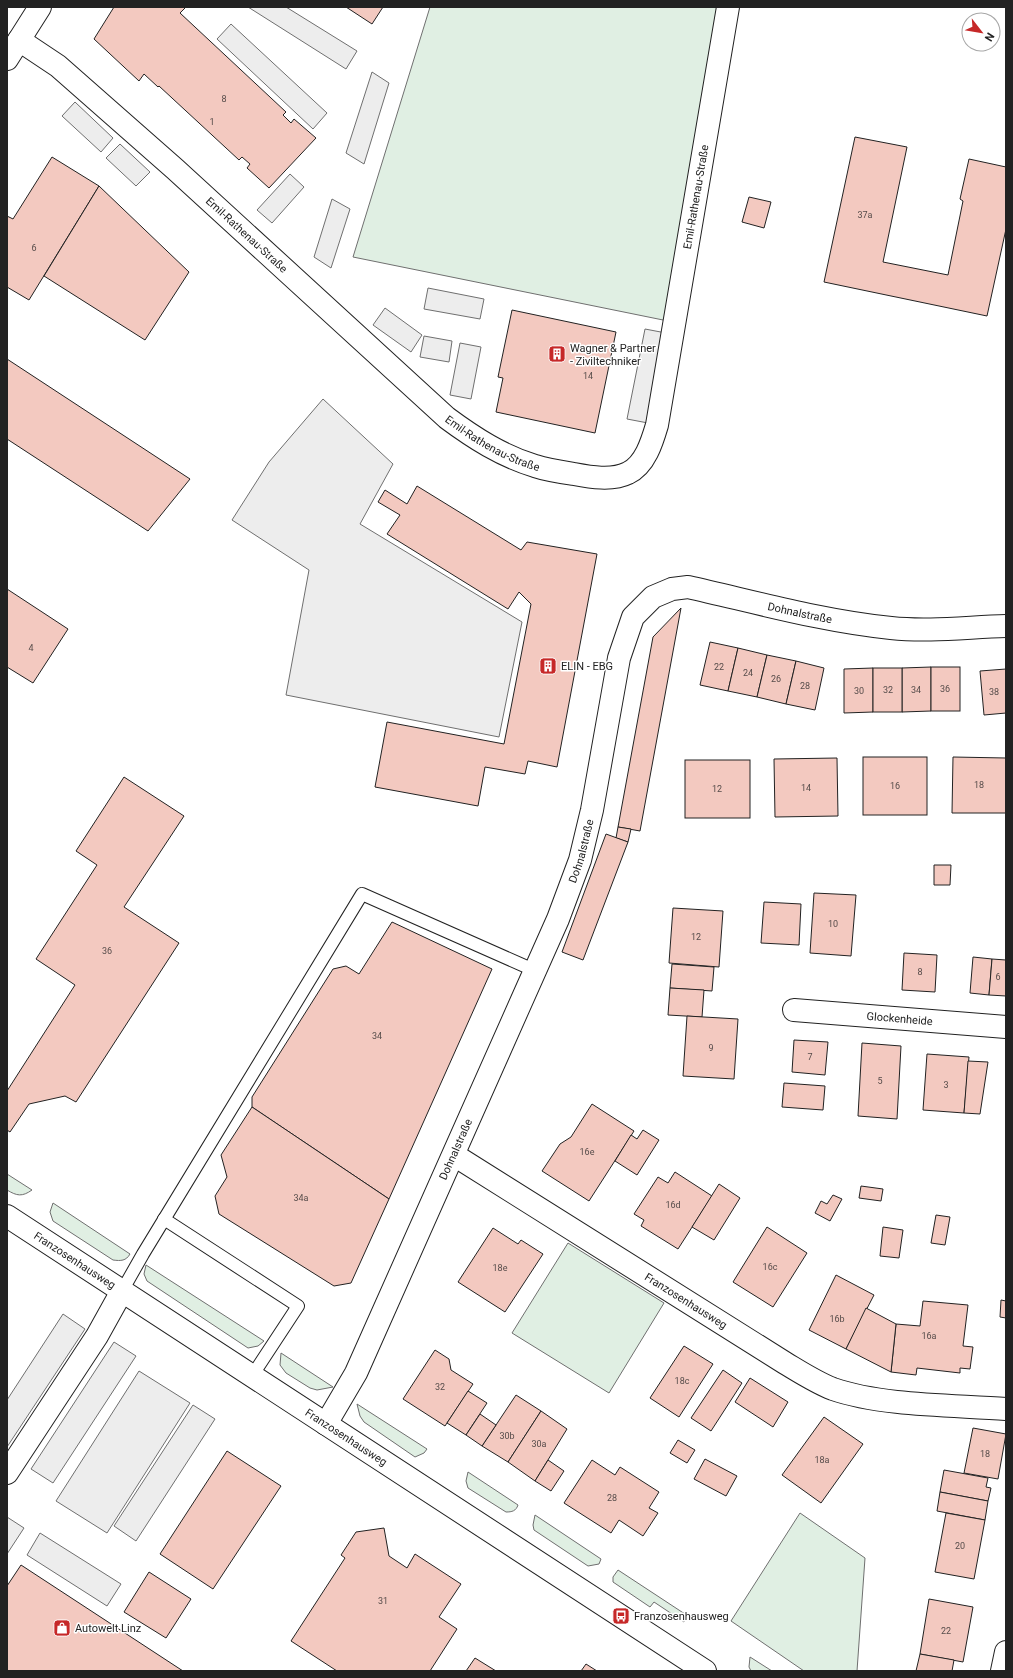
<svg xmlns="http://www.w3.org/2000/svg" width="1013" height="1678" font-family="Roboto,sans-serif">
<rect width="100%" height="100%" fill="#fff"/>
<g fill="#e0efe3" stroke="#6f6f6f">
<path d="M 430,7 L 720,7 L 668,321 L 353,257 Z"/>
<path d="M 7,1174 L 32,1190 C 22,1197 17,1196 7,1190 Z"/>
<path d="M 53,1203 L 130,1254 C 126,1261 121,1261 113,1260 L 53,1221 L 50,1212 Z"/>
<path d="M 568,1243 L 664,1303 L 609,1393 L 512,1333 Z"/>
<path d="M 146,1265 L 264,1341 L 258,1346 L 248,1348 L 147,1281 L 144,1274 Z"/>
<path d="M 281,1353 L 333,1387 L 317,1390 L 310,1388 L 286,1373 L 280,1365 Z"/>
<path d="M 357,1404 L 427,1449 L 424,1453 L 415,1457 L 364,1422 L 360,1416 Z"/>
<path d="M 468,1472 L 518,1505 C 516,1511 512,1512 506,1512 L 468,1488 L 466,1481 Z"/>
<path d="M 800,1513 L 865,1558 L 857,1671 L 804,1671 L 731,1621 Z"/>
<path d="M 535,1515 L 601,1559 L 599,1564 L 588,1566 L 534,1530 L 533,1525 Z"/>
<path d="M 618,1570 L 688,1616 L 684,1622 L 654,1602 L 650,1607 L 613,1582 L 613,1577 Z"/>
<path d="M 750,1657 L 772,1671 L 751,1671 L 749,1667 Z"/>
</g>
<g fill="#ededed" stroke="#6f6f6f">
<path d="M 248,7 L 286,7 L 357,51 L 346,69 Z"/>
<path d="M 231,24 L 327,113 L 313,129 L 217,39 Z"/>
<path d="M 372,72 L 389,83 L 364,164 L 346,153 Z"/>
<path d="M 75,102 L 113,138 L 101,152 L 62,116 Z"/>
<path d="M 120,144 L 150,172 L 136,186 L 106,158 Z"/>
<path d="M 290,174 L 304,187 L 272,223 L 257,210 Z"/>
<path d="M 332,199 L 350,209 L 331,268 L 314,257 Z"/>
<path d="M 428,288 L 484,299 L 480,319 L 424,309 Z"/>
<path d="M 385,308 L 422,335 L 411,352 L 373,325 Z"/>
<path d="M 645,329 L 666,333 L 648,423 L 627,419 Z"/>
<path d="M 424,336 L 452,341 L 449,362 L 420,357 Z"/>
<path d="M 460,343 L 481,347 L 471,399 L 450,395 Z"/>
<path d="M 323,399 L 393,464 L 360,524 L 522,622 L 499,737 L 286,695 L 309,570 L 232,520 L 269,462 Z"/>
<path d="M 63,1314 L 85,1329 L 7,1447 L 7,1400 Z"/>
<path d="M 114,1342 L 136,1356 L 53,1483 L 31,1469 Z"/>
<path d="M 139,1371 L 190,1403 L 107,1533 L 56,1501 Z"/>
<path d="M 193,1405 L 215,1419 L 136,1541 L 114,1526 Z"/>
<path d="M 7,1517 L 24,1528 L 7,1554 Z"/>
<path d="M 40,1533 L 121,1584 L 107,1606 L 27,1555 Z"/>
</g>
<g fill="#f3c9c0" stroke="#222">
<path d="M 114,7 L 186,7 L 180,13 L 286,112 L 283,115 L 291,123 L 294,119 L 316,138 L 269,188 L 247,168 L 250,164 L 242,157 L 239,160 L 159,86 L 158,87 L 144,74 L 139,81 L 94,39 Z"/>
<path d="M 346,7 L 383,7 L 372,24 Z"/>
<path d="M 855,137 L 907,147 L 883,262 L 948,275 L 963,201 L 960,199 L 969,159 L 1006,167 L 1006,229 L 987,316 L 824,282 Z"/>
<path d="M 52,157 L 99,186 L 29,300 L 7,287 L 7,216 L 13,219 Z"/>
<path d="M 99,186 L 189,272 L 145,340 L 44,276 Z"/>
<path d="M 749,197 L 771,202 L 764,228 L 742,222 Z"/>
<path d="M 512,310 L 616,332 L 595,433 L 496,412 L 503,378 L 498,377 Z"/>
<path d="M 7,359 L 190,479 L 148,531 L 7,439 Z"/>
<path d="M 417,486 L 521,550 L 527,542 L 597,554 L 557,767 L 528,761 L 525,774 L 485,767 L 478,806 L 375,787 L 387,722 L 504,744 L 531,604 L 519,592 L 508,609 L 387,534 L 400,515 L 378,502 L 385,490 L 407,504 Z"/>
<path d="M 7,589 L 68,629 L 33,683 L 7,667 Z"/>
<path d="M 681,608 L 640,831 L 618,827 L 653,637 Z"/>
<path d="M 710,642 L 738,648 L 728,691 L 700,685 Z"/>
<path d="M 738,648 L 767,655 L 757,697 L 728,691 Z"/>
<path d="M 767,655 L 796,661 L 786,704 L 757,697 Z"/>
<path d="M 796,661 L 824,668 L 815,710 L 786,704 Z"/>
<path d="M 931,667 L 931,711 L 902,712 L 902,668 Z"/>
<rect x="931" y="667" width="29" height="44"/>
<path d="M 873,668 L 873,712 L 844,713 L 844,669 Z"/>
<rect x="873" y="668" width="29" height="44"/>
<path d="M 1006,669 L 1006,713 L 984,715 L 980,671 Z"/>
<rect x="863" y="757" width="64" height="58"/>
<path d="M 953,757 L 1006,758 L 1006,813 L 952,813 Z"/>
<path d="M 837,758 L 838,816 L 775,817 L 774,759 Z"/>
<rect x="685" y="760" width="65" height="58"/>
<path d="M 124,777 L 184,816 L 124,907 L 179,943 L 76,1102 L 65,1096 L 29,1104 L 10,1132 L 7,1130 L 7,1091 L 75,985 L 36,959 L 97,865 L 76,851 Z"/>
<path d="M 618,827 L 631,829 L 628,842 L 616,838 Z"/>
<path d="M 606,834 L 628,842 L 583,960 L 562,952 Z"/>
<path d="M 934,865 L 951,865 L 950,885 L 934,885 Z"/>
<path d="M 814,893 L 856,895 L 851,956 L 810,953 Z"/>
<path d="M 764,902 L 801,904 L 799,945 L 761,943 Z"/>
<path d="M 673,908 L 723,911 L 719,967 L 669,963 Z"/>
<path d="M 392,922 L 492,969 L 389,1199 L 252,1107 L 252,1097 L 333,969 L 346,966 L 359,974 Z"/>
<path d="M 904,953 L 937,955 L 935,992 L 902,990 Z"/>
<path d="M 973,957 L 992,959 L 989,995 L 970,993 Z"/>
<path d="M 992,959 L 1006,960 L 1006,996 L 989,995 Z"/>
<path d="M 672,964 L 714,967 L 712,991 L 670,988 Z"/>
<path d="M 670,988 L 704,990 L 702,1017 L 668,1015 Z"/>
<path d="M 687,1016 L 738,1019 L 734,1079 L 683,1076 Z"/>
<path d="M 794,1040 L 828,1042 L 825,1075 L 792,1072 Z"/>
<path d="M 862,1043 L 901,1046 L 897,1119 L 858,1116 Z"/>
<path d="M 927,1054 L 969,1057 L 964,1113 L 923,1110 Z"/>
<path d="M 968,1061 L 988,1062 L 980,1114 L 964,1113 Z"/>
<path d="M 784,1083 L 825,1086 L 823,1110 L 782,1107 Z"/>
<path d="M 592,1104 L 634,1131 L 589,1201 L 542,1171 L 560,1144 L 571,1137 Z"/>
<path d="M 252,1107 L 389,1199 L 351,1283 L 334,1286 L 219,1214 L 215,1196 L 227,1177 L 221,1155 Z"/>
<path d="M 643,1130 L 659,1140 L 637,1175 L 615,1161 L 631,1135 L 637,1139 Z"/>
<path d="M 675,1172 L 712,1196 L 678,1249 L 641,1226 L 644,1220 L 634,1214 L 658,1177 L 668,1183 Z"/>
<path d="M 719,1184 L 740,1198 L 714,1240 L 692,1227 Z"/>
<path d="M 861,1186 L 883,1189 L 881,1201 L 859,1198 Z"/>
<path d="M 833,1195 L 842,1199 L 830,1221 L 815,1213 L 821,1201 L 827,1204 Z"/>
<path d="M 936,1215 L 950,1217 L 945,1245 L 931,1243 Z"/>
<path d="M 767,1227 L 807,1253 L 773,1307 L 733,1282 Z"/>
<path d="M 883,1227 L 903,1230 L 899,1258 L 880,1256 Z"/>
<path d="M 493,1228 L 518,1244 L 521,1240 L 543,1254 L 505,1312 L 458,1282 Z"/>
<path d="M 836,1275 L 874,1295 L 846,1349 L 809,1330 Z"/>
<path d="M 1001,1300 L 1006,1301 L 1006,1318 L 1000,1317 Z"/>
<path d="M 923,1301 L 968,1305 L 963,1346 L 973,1347 L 970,1369 L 960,1368 L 960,1373 L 917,1368 L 916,1375 L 891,1372 L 896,1324 L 920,1326 Z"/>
<path d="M 866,1308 L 896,1324 L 891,1372 L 846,1349 Z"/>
<path d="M 684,1346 L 713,1364 L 679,1417 L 650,1398 Z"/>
<path d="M 435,1350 L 449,1359 L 451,1370 L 473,1384 L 445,1426 L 403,1399 Z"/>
<path d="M 723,1370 L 742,1383 L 711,1431 L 691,1418 Z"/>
<path d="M 750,1378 L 788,1402 L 773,1427 L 735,1402 Z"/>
<path d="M 468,1391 L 487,1403 L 466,1435 L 447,1423 Z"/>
<path d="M 516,1395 L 541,1411 L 508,1462 L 482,1446 Z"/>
<path d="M 541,1411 L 567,1429 L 535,1481 L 508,1462 Z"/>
<path d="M 480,1414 L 496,1425 L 482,1446 L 466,1435 Z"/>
<path d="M 824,1417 L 863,1444 L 821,1503 L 782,1475 Z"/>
<path d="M 973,1428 L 1006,1434 L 998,1479 L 964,1473 Z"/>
<path d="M 678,1440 L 695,1450 L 687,1463 L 670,1453 Z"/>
<path d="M 227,1451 L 281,1486 L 213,1589 L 160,1554 Z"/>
<path d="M 705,1459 L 737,1476 L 726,1496 L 694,1479 Z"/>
<path d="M 548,1460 L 564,1471 L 551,1491 L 535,1481 Z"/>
<path d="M 592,1460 L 615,1475 L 620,1467 L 659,1492 L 649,1508 L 658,1513 L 643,1536 L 619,1520 L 611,1533 L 564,1503 Z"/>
<path d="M 944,1470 L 988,1478 L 986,1487 L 991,1488 L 988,1501 L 940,1492 Z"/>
<path d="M 940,1492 L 988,1501 L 985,1520 L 937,1511 Z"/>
<path d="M 946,1513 L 985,1520 L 974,1579 L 935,1572 Z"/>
<path d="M 384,1528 L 389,1556 L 407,1568 L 415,1554 L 461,1584 L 439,1617 L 457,1629 L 430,1671 L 337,1671 L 291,1641 L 345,1558 L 341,1555 L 356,1532 Z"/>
<path d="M 21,1565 L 183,1671 L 7,1671 L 7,1586 Z"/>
<path d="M 149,1572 L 191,1599 L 166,1638 L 124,1612 Z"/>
<path d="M 929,1599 L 973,1607 L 963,1662 L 920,1654 Z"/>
<path d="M 920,1654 L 954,1660 L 952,1671 L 916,1671 Z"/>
<path d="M 475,1658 L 496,1671 L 466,1671 Z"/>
<path d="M 586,1664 L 597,1671 L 581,1671 Z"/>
</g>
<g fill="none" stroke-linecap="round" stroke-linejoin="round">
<g stroke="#222" stroke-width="14">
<g id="lane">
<path d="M 164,1219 L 298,1306 L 252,1376"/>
<path d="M 122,1291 L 143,1254 L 362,894 L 536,971"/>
</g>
</g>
<g stroke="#222" stroke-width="24">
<g id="street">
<path id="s1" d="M 19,40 L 58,66 L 175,169 L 447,418 C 474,438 502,456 535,466 C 547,470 561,472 574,474 C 590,477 612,481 628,473 C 645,465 652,442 657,425 L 728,7"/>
<path d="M 7,59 L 40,7"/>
<path id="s2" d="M 794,1010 L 1006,1027"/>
<path id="s3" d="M 454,1155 L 785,1363 C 800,1372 817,1383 833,1389 C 882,1406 954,1405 1006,1409"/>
<path id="s4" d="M 7,1216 L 705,1671"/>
<path id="s5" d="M 326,1424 L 356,1373 L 558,919 L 580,860 L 592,810 L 619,658 L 633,617 L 653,597 L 672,589 L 688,587 C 755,602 822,621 891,628 C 929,632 968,627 1006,626"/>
<path d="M 7,1473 L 97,1336 L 122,1291"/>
<path d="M 1002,1671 L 1006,1652"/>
</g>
</g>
<use href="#lane" stroke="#fff" stroke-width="12"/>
<use href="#street" stroke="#fff" stroke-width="22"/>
</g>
<defs>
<g id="building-square" transform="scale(0.9)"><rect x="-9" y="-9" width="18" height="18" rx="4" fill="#c62828" stroke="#fff"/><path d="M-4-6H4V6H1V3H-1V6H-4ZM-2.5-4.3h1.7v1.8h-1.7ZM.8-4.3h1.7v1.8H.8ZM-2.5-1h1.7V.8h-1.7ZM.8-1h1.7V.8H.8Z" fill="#fff"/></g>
<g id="bus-square" transform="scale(0.9)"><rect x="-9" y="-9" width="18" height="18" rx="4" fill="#c62828" stroke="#fff"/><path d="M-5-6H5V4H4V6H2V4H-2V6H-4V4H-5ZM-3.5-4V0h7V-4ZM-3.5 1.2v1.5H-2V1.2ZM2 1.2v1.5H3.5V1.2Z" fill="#fff"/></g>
<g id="shop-square" transform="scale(0.9)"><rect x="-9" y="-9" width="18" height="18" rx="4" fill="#c62828" stroke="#fff"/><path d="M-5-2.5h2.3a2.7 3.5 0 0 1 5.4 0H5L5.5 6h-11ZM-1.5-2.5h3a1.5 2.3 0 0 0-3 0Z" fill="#fff"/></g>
</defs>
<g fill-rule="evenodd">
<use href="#building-square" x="557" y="354"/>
<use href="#building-square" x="548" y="666"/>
<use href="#bus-square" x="621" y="1616"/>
<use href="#shop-square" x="62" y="1628"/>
</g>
<g text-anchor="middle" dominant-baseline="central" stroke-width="3" stroke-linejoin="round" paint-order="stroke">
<g font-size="9" fill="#564c4a">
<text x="224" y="99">8</text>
<text x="212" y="122">1</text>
<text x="865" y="215">37a</text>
<text x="34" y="248">6</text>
<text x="588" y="376">14</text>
<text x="31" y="648">4</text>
<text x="719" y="667">22</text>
<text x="748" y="673">24</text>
<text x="776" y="679">26</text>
<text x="805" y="686">28</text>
<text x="945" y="689">36</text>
<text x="888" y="690">32</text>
<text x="916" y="690">34</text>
<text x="859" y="691">30</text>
<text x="994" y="692">38</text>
<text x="979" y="785">18</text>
<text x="895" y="786">16</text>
<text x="806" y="788">14</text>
<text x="717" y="789">12</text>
<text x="833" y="924">10</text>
<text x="696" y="937">12</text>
<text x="107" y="951">36</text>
<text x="920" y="972">8</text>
<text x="998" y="977">6</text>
<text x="377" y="1036">34</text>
<text x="711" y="1048">9</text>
<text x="810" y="1057">7</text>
<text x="880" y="1081">5</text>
<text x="946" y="1085">3</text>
<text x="587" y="1152">16e</text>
<text x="301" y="1198">34a</text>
<text x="673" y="1205">16d</text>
<text x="770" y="1267">16c</text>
<text x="500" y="1268">18e</text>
<text x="837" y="1319">16b</text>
<text x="929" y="1336">16a</text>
<text x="682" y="1381">18c</text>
<text x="440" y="1387">32</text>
<text x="507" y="1436">30b</text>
<text x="539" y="1444">30a</text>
<text x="985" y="1454">18</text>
<text x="822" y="1460">18a</text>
<text x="612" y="1498">28</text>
<text x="960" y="1546">20</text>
<text x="383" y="1601">31</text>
<text x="946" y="1631">22</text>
</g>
<g font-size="11" fill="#222" stroke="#fff">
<text stroke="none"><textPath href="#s1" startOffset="1056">Emil-Rathenau-Straße</textPath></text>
<text stroke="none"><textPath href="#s1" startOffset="300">Emil-Rathenau-Straße</textPath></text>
<text stroke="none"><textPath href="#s1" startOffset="624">Emil-Rathenau-Straße</textPath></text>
<text stroke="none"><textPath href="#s5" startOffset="1048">Dohnalstraße</textPath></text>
<text stroke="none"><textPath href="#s5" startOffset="628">Dohnalstraße</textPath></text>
<text stroke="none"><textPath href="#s2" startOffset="106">Glockenheide</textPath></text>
<text stroke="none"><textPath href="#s5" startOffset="304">Dohnalstraße</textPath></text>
<text stroke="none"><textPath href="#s4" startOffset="81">Franzosenhausweg</textPath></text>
<text stroke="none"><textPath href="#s3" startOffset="274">Franzosenhausweg</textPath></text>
<text stroke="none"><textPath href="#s4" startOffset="405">Franzosenhausweg</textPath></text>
</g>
<g font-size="11" fill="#222" stroke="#fff" text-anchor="start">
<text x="570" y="348">Wagner &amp; Partner<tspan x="570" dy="13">- Ziviltechniker</tspan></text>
<text x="561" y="666">ELIN - EBG</text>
<text x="634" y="1616">Franzosenhausweg</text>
<text x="75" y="1628">Autowelt Linz</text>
</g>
</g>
<rect width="1013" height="1678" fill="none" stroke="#222222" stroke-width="16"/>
<g transform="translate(981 32) rotate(121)"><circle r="19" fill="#ffffff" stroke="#a7a7a7"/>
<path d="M0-3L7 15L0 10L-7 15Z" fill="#c62828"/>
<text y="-6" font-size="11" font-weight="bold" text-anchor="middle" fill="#222222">N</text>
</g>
</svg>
